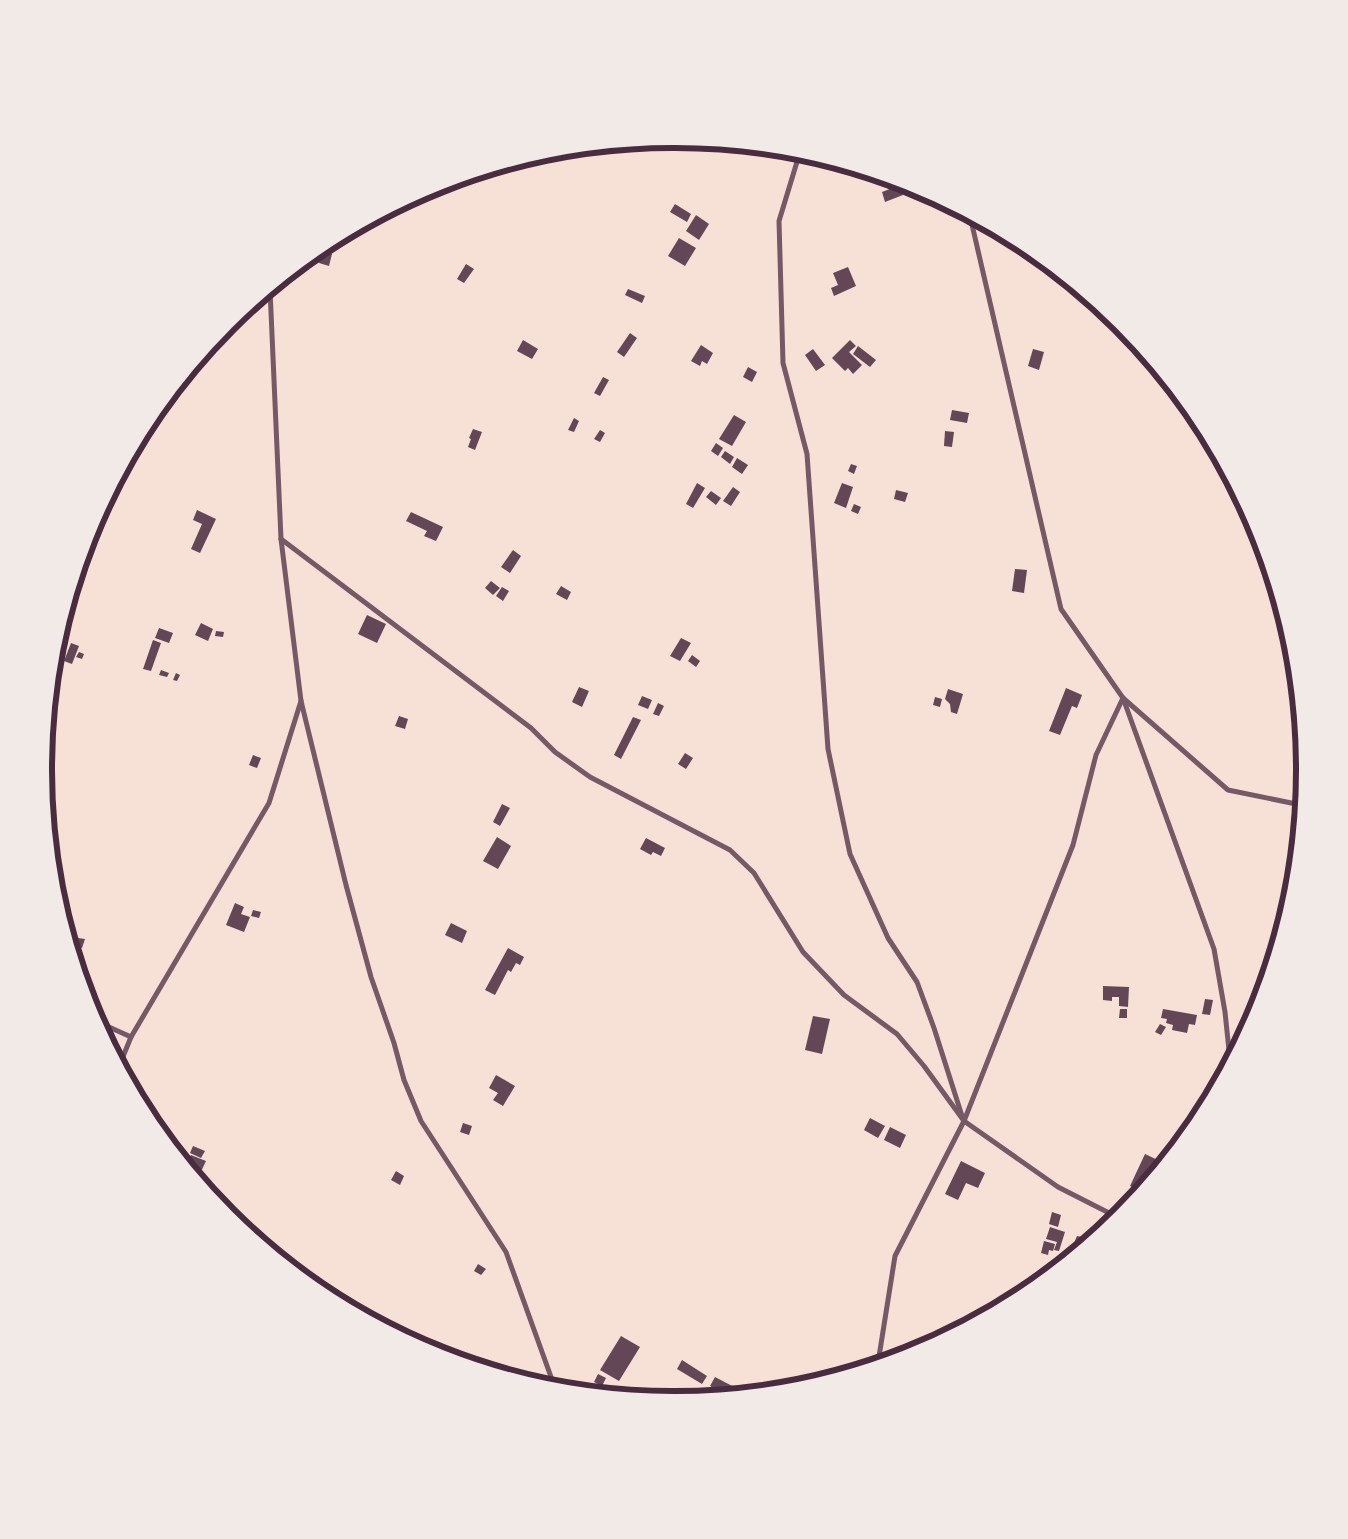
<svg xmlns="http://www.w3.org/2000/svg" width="1348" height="1539" font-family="Barlow,sans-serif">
<rect width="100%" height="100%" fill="#f7e1d7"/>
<g fill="#644757">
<path d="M 900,185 L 903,195 L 885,202 L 882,192 Z"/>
<path d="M 675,204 L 691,214 L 687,222 L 670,212 Z"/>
<path d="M 696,215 L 709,224 L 699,240 L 686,231 Z"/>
<path d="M 679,238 L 696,248 L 685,266 L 668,256 Z"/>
<path d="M 323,251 L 332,254 L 329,266 L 319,263 Z"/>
<path d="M 466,264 L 474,269 L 464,283 L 457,279 Z"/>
<path d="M 848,267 L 856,286 L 834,296 L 831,288 L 838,285 L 833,273 Z"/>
<path d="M 628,289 L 645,296 L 642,303 L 625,295 Z"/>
<path d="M 630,333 L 637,338 L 624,357 L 617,352 Z"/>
<path d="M 523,340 L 538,349 L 532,359 L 517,351 Z"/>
<path d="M 850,340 L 856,346 L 849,352 L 862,365 L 853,374 L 848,368 L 845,371 L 832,358 Z"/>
<path d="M 701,345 L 713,353 L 707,364 L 702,361 L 700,366 L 691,361 Z"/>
<path d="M 858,346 L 876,360 L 870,367 L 853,354 Z"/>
<path d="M 813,349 L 825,365 L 816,371 L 805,355 Z"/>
<path d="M 1033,349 L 1044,352 L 1039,370 L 1028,366 Z"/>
<path d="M 748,367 L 757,372 L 752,382 L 743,377 Z"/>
<path d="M 603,377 L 609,380 L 600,396 L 594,393 Z"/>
<path d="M 952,410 L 969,413 L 967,423 L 950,420 Z"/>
<path d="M 734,415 L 746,422 L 732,446 L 719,439 Z"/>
<path d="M 574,418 L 579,421 L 574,432 L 568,430 Z"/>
<path d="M 473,429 L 482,432 L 475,450 L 468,447 L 471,439 L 469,438 Z"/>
<path d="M 600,430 L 605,433 L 600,442 L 594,439 Z"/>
<path d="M 945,431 L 954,432 L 952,447 L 944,446 Z"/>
<path d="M 716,443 L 723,448 L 718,456 L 711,451 Z"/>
<path d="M 725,451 L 734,457 L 730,464 L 721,457 Z"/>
<path d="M 737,458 L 748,465 L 742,474 L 732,467 Z"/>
<path d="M 851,464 L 857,466 L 854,474 L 848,471 Z"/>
<path d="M 697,483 L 705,488 L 693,508 L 686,504 Z"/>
<path d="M 842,483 L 853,487 L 846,508 L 834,503 Z"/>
<path d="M 733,487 L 740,492 L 731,506 L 723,501 Z"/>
<path d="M 896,490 L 908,493 L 905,502 L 894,499 Z"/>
<path d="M 711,491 L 721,498 L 716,505 L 706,497 Z"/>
<path d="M 854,504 L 861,507 L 858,514 L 851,511 Z"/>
<path d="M 197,510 L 216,519 L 200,553 L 191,549 L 202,524 L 193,520 Z"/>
<path d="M 411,512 L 443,527 L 436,541 L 424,536 L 427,531 L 406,521 Z"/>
<path d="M 513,550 L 521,556 L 510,573 L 501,567 Z"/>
<path d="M 1015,569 L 1027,570 L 1024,593 L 1012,591 Z"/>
<path d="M 491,581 L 500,588 L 493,595 L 485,588 Z"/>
<path d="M 561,586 L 571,592 L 567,600 L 556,594 Z"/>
<path d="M 502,587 L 509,591 L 503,601 L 496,596 Z"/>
<path d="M 367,615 L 386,624 L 377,643 L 358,634 Z"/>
<path d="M 201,623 L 213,629 L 208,641 L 195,635 Z"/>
<path d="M 159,628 L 173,633 L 169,643 L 155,638 Z"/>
<path d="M 216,631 L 224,632 L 223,637 L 215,636 Z"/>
<path d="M 681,638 L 691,643 L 680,661 L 670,656 Z"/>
<path d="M 153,640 L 161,643 L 151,671 L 143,669 Z"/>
<path d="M 71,643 L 79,646 L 72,664 L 64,661 Z"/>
<path d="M 79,652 L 84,654 L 82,659 L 76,657 Z"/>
<path d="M 692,655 L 700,661 L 696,667 L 688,661 Z"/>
<path d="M 161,670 L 169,673 L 167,677 L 159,675 Z"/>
<path d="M 176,673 L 180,675 L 177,681 L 173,680 Z"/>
<path d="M 579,687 L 589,691 L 582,707 L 572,702 Z"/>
<path d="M 1066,688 L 1082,695 L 1077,708 L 1072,706 L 1060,735 L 1049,731 Z"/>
<path d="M 948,689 L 963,694 L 957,714 L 951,712 L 950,704 L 945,699 Z"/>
<path d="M 642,696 L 652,700 L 648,709 L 638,705 Z"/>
<path d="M 935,697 L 942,699 L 940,707 L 933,705 Z"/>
<path d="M 658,703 L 664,706 L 659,716 L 653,714 Z"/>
<path d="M 399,716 L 408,719 L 405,729 L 395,726 Z"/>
<path d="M 633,717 L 641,720 L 621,759 L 614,755 Z"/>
<path d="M 685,753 L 693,758 L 686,769 L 678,764 Z"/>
<path d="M 253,755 L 261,758 L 257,768 L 249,765 Z"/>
<path d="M 502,804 L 510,808 L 500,826 L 493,822 Z"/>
<path d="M 497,837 L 511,846 L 498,869 L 483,861 Z"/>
<path d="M 646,838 L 665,848 L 661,856 L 653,852 L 651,855 L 640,849 Z"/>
<path d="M 235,903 L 244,907 L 241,914 L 250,917 L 244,932 L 226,925 Z"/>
<path d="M 253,910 L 261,912 L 259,918 L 251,916 Z"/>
<path d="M 451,923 L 467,931 L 462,943 L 445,935 Z"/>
<path d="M 78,938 L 85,939 L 82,948 L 76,946 Z"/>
<path d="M 508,948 L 524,957 L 520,965 L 516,963 L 511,972 L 508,970 L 495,995 L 485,990 Z"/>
<path d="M 1103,986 L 1129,987 L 1128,1007 L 1119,1006 L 1119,997 L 1112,997 L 1112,1001 L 1103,1000 Z"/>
<path d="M 1205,999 L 1213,1000 L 1210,1015 L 1202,1014 Z"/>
<path d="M 1120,1009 L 1127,1009 L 1127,1018 L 1119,1018 Z"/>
<path d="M 1163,1009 L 1197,1015 L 1195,1025 L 1189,1024 L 1187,1033 L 1172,1030 L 1173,1025 L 1166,1023 L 1167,1019 L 1161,1018 Z"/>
<path d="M 813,1016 L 830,1019 L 822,1054 L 805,1050 Z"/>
<path d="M 1160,1024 L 1166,1027 L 1161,1035 L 1155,1032 Z"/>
<path d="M 496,1075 L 515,1086 L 503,1106 L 493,1100 L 498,1093 L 489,1088 Z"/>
<path d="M 870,1118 L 885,1126 L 878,1138 L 864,1130 Z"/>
<path d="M 463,1123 L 472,1126 L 469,1135 L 460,1132 Z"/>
<path d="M 890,1127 L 906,1135 L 900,1148 L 884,1140 Z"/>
<path d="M 193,1146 L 205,1151 L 201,1158 L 190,1153 Z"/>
<path d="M 1145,1154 L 1162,1162 L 1140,1191 L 1130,1186 Z"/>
<path d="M 191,1155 L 206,1161 L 198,1178 L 186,1164 Z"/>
<path d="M 961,1161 L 985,1173 L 978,1188 L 966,1183 L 958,1200 L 945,1194 Z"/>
<path d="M 396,1171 L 404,1176 L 400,1185 L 391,1180 Z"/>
<path d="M 1052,1212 L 1061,1215 L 1058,1227 L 1049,1224 Z"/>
<path d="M 1050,1227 L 1065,1232 L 1059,1251 L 1054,1250 L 1057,1242 L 1046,1239 Z"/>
<path d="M 1077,1236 L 1082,1237 L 1079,1245 L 1074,1243 Z"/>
<path d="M 1044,1241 L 1055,1244 L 1053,1251 L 1049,1250 L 1048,1255 L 1041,1253 Z"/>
<path d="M 478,1264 L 486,1269 L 481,1275 L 474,1271 Z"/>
<path d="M 621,1336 L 640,1347 L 619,1381 L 600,1370 Z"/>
<path d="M 682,1360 L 707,1376 L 702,1384 L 677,1369 Z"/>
<path d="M 598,1374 L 606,1378 L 602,1386 L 594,1382 Z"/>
<path d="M 715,1377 L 738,1389 L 735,1394 L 726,1395 L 710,1386 Z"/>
</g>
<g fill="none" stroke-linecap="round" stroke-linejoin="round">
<g stroke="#755966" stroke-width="5">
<path d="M 800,152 L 779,221 L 783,363 L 807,454 L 828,749 L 850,854 L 888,938 L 917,982 L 934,1028 L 962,1116"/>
<path d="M 970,216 L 1061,609 L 1123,698 L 1228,790 L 1301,805"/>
<path d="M 270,289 L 281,539 L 301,701 L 346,885 L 371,977 L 394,1043 L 404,1080 L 421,1121 L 506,1252 L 555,1388"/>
<path d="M 281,539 L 531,728 L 555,752 L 590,777 L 730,850 L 754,873 L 803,952 L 844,995 L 897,1034 L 924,1066 L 964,1121 L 1058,1187 L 1117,1217"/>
<path d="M 1123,698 L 1214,949 L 1225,1012 L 1230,1060"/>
<path d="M 98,1022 L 131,1037"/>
<path d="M 120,1064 L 131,1037 L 269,803 L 301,701"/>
<path d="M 878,1363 L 895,1256 L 964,1121 L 1073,845 L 1096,755 L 1123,698"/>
</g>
</g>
<path d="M0 0H1348V1539H0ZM673 148H675A621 621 0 0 1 1296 769V770A621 621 0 0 1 675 1391H673A621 621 0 0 1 52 770V769A621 621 0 0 1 673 148Z" fill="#f1eae7" fill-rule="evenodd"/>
<path fill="none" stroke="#4a2c40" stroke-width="6" d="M673 148H675A621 621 0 0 1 1296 769V770A621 621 0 0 1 675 1391H673A621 621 0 0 1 52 770V769A621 621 0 0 1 673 148Z"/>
</svg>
